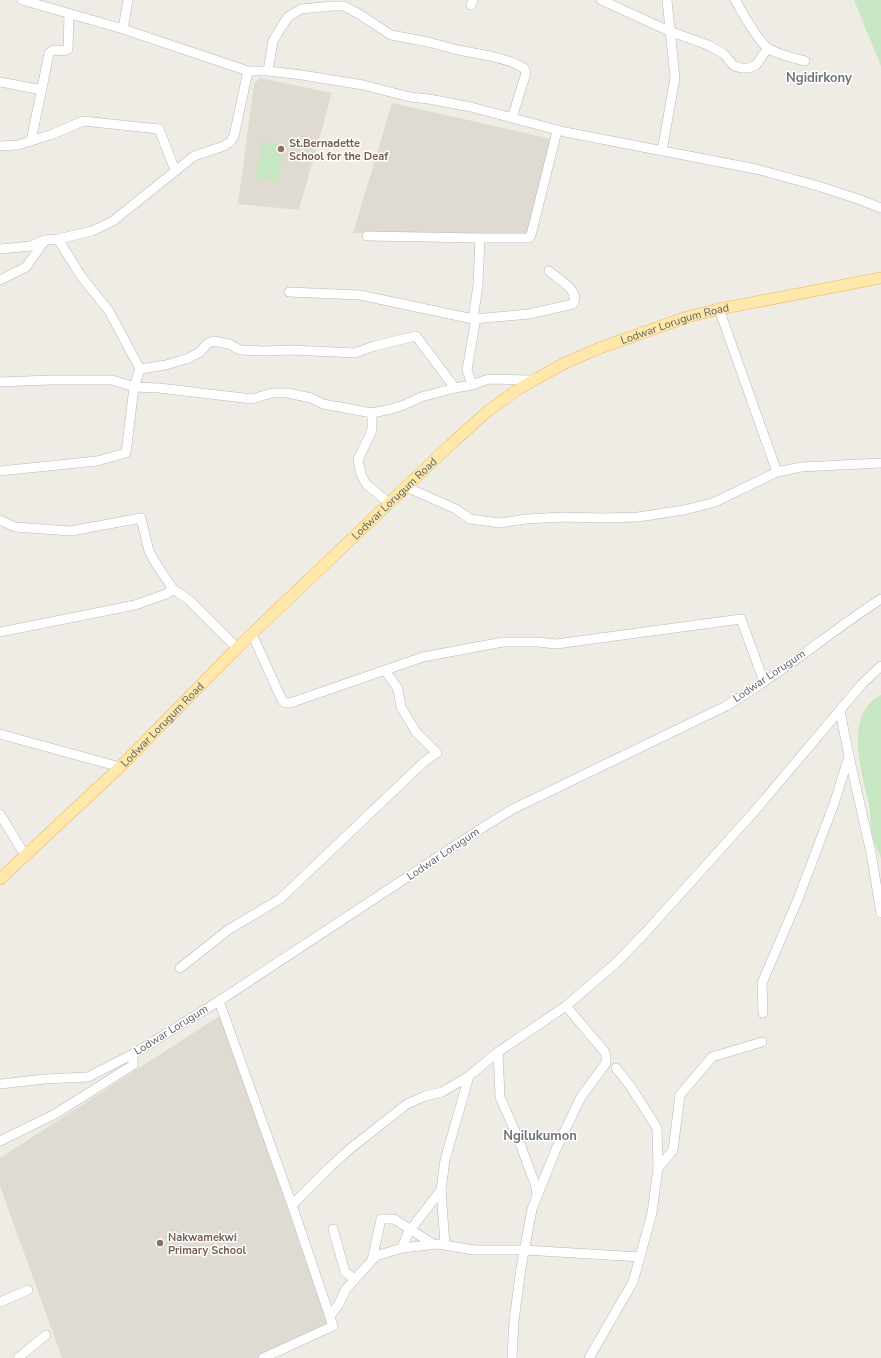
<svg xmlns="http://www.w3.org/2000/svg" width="881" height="1358" font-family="'Nunito Sans',sans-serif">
<rect width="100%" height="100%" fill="#efece5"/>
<g fill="#dfdbd3">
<path d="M 260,78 L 332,93 L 299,210 L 238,204 L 254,84 Z"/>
<path d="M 392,103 L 552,139 L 528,236 L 353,233 Z"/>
<path d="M 221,1015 L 328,1326 L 258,1358 L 62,1358 L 0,1186 L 0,1158 Z"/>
</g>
<g fill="#c6e7c2">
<path d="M 854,0 L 881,0 L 881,66 Z"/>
<path d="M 263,142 L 285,146 L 278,182 L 255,177 Z"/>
<path d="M 881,695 L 881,858 C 879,852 875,847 874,841 C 870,829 871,817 869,805 C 862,773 843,714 881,695 Z"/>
</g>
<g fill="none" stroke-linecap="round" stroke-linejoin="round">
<g stroke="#b6b8bc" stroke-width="10">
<g id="minor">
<path d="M 22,0 L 123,29 L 248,71 L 268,71 L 302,75 L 363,85 L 410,97 L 429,99 L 471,107 L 565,132 L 756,169 L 818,186 L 858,199 L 881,208"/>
<path d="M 601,0 L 669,31 L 708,45 L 724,54 L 733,65 L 741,68 L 749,68 L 756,65 L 768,48"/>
<path d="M 735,0 C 742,12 758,42 769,49 C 780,55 793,58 805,61"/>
<path d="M 471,5 L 473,0"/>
<path d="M 123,29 L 128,0"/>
<path d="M 268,71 L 273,41 L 282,26 L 288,17 L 301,9 L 332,6 L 344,6 L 359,14 L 391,35 L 428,42 L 458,50 L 490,56 L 512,62 L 524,68 L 526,73 L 512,118"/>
<path d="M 0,82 L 37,89 L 42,88 L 49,53 L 53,50 L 64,51 L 68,49 L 69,14"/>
<path d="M 31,141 L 42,88"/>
<path d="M 0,146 L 18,145 L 53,134 L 83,121 L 159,129 L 175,170"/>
<path d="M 662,151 L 675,78 L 667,0"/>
<path d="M 367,236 L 480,238 L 529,238 L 531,235 L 557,131"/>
<path d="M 0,249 L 31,246 L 45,240 L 58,239 L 92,231 L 113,221 L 194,156 L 224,146 L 230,142 L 234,136 L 248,71"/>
<path d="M 0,280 L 26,267 L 45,240"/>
<path d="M 289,292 L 360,295 L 473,319 L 529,314 L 573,304 C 581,291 558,279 549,271"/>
<path d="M 719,309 L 777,472"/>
<path d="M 140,369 L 166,365 L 189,358 L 200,352 L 207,344 L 213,341 L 229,344 L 240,350 L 264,351 L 291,350 L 355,353 L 374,346 L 416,336 L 455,388"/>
<path d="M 0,382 L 50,380 L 112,380 L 134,387 L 159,388 L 252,399 L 272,393 L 288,393 L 311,398 L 323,404 L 372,413 L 391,409 L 404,405 L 421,397 L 455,388 L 472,385 L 489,379 L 532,380"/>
<path d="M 472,385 L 467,370 L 475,324 L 473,319 L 478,285 L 480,238"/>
<path d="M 372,413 L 372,430 L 358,460 L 361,474 L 366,484 L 389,503"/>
<path d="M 0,471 L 97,461 L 126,453 L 134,387 L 140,369 L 109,311 L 81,276 L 58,239"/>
<path d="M 406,487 L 456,509 L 470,519 L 500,523 L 526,519 L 563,517 L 601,518 L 638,517 L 684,510 L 715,502 L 777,472 L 801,467 L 881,463"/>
<path d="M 0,520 L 15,527 L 71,531 L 141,518 L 149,551 L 155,562 L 173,589 L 189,600 L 237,648"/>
<path d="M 0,632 L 135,605 L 166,594 L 173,589"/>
<path d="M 252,634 L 282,700 L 285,703 L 290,703 L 423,657 L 503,642 L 538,642 L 556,644 L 741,619 L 764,682"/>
<path d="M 0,734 L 120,767"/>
<path d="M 849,756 L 871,853 L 881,913"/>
<path d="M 0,814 L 25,855"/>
<path d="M 180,968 L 228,930 L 280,899 L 425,761 L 437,753 L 416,732 L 401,707 L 398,689 L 385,670"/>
<path d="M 219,1001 L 292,1205 L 333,1326 L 263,1358"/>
<path d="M 763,1013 L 762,983 L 798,899 L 834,804 L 849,756 L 840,711"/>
<path d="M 498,1052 L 500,1097 L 518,1138 L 536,1187 L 537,1195"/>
<path d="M 616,1068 L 631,1087 L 657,1128 L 658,1168"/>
<path d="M 0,1084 L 45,1079 L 88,1077 L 133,1054 L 219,1001 L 485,826 L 513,809 L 726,706 C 780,675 828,633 881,599"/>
<path d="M 0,1141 L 55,1114 L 133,1065 L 133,1054"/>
<path d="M 292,1205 L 330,1167 L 351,1148 L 407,1104 L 425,1096 L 442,1092 L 469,1076 L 498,1052 L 566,1006 L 616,963 L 645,933 L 753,813 L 862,684 L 881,666"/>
<path d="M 333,1229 L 345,1272 L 355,1279"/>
<path d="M 445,1245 L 441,1190 L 445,1160 L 469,1076"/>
<path d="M 402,1248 L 408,1233 L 441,1190"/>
<path d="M 372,1260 L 381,1219 L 394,1219 L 433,1244"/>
<path d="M 0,1302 L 28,1290"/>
<path d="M 330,1316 L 339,1304 L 346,1289 L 376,1256 L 402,1248 L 438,1244 L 474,1250 L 524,1250 L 640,1257"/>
<path d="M 18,1358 L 46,1335"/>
<path d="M 512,1358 L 514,1321 L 521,1268 L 532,1209 L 556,1149 L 581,1097 L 606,1063 L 606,1055 L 604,1051 L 566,1006"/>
<path d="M 589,1358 L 633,1282 L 652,1213 L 658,1168 L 673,1150 L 680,1095 L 712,1057 L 762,1042"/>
</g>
</g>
<g stroke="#f1b85d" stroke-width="12">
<g id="major">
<path id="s1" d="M 0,879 L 120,767 L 237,648 L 450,445 L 488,411 L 520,388 L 563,364 L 597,349 L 687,317 L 719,309 L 881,278"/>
</g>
</g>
<use href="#minor" stroke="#fff" stroke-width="9"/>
<use href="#major" stroke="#fee8ab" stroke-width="11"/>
</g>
<g fill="#8d6e63" stroke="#fff" stroke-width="1.5">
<circle cx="281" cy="149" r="4"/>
<circle cx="160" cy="1243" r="4"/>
</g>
<g text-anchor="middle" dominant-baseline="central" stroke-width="3" stroke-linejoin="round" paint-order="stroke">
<g font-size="11" font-weight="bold" fill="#785e54" stroke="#fff" text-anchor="start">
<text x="289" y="143">St.Bernadette<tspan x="289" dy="13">School for the Deaf</tspan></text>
<text x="168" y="1237">Nakwamekwi<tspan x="168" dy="13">Primary School</tspan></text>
</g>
<g font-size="11" fill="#5d6266" stroke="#fff">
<text stroke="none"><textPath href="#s1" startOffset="884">Lodwar Lorugum Road</textPath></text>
<text stroke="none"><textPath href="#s1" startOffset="548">Lodwar Lorugum Road</textPath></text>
<text transform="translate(769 676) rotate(-34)">Lodwar Lorugum</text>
<text stroke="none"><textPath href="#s1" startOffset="224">Lodwar Lorugum Road</textPath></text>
<text transform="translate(443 854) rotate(-34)">Lodwar Lorugum</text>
<text transform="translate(171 1030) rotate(-32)">Lodwar Lorugum</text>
</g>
<g font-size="13" font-weight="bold" fill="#6e7478" stroke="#fff">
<text x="819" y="78">Ngidirkony</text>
<text x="540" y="1136">Ngilukumon</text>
</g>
</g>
</svg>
